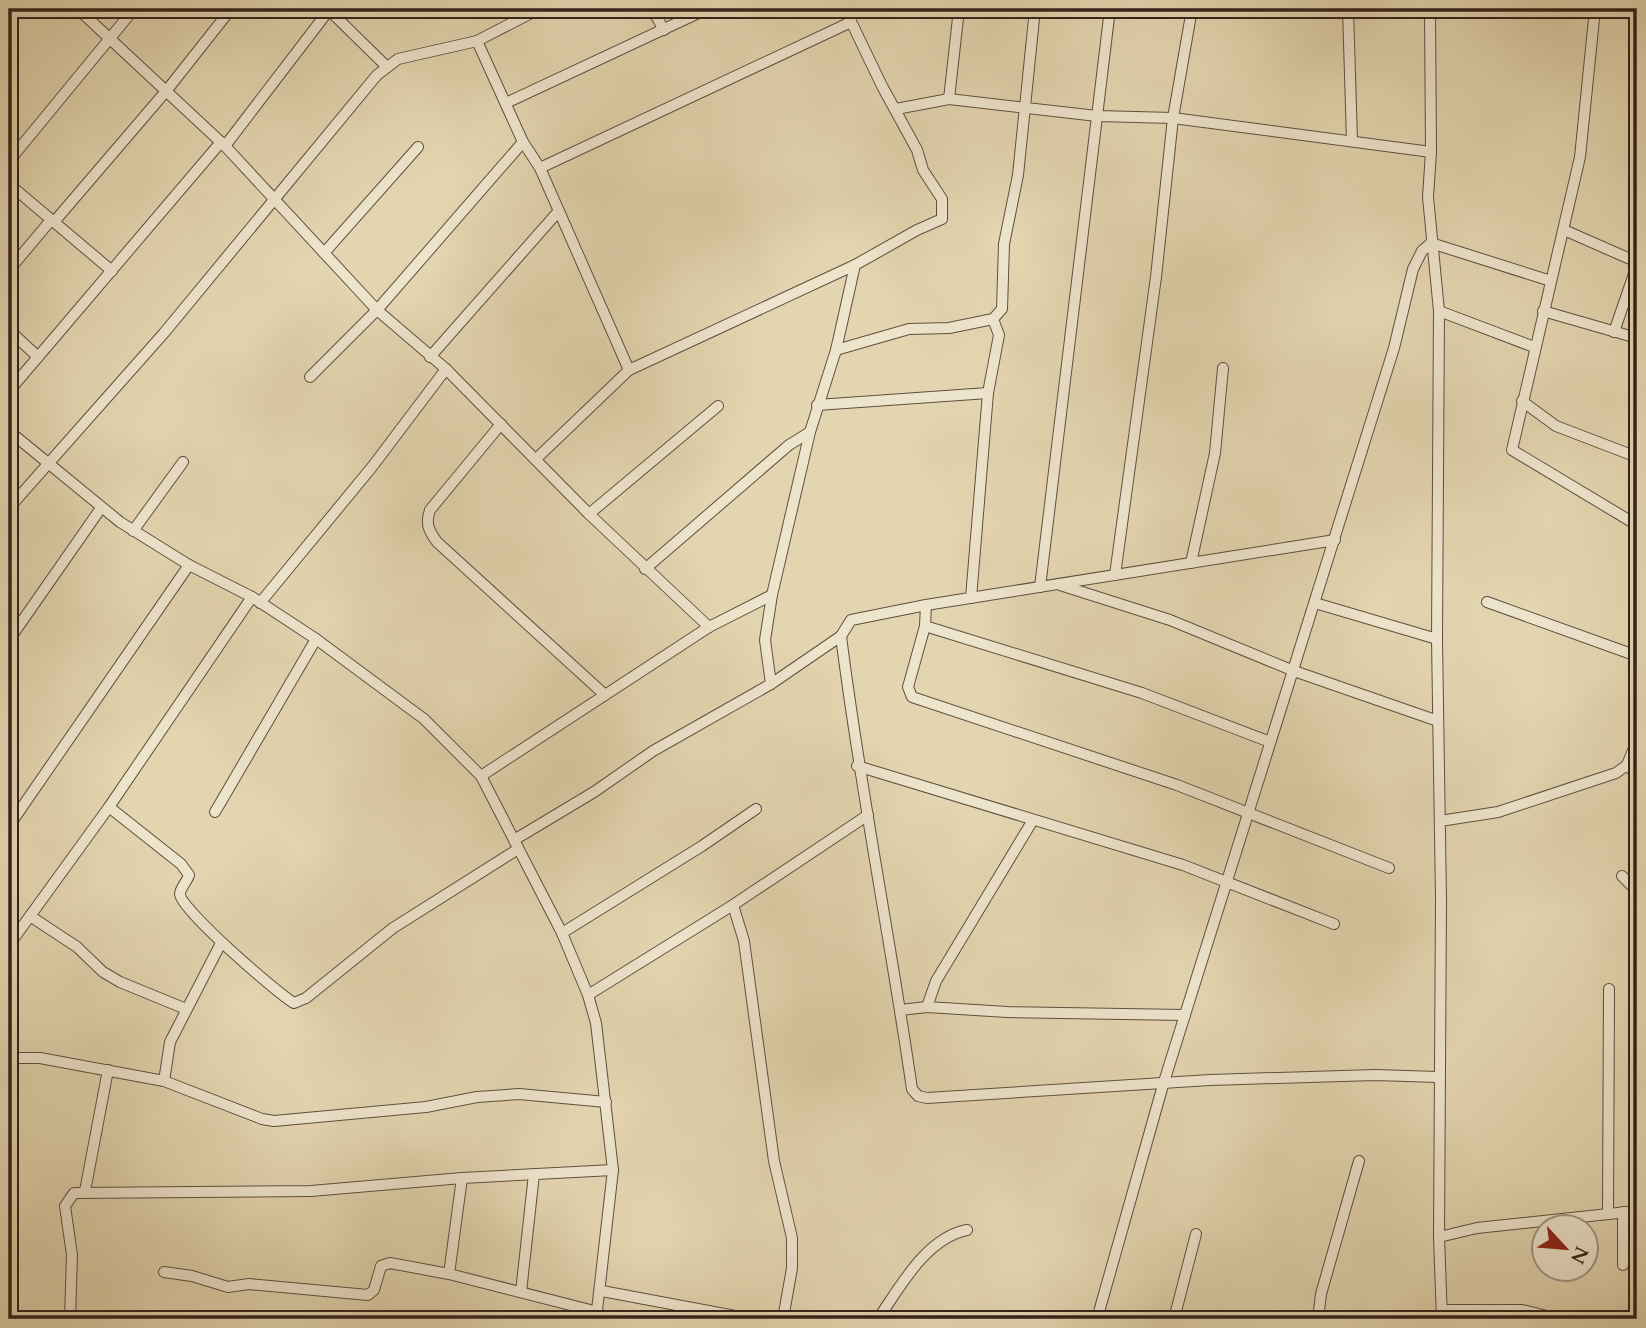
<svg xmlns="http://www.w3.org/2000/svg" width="1646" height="1328" font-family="Cardo,serif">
<rect width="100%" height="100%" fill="#e3d5b0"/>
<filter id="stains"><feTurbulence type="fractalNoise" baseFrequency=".00286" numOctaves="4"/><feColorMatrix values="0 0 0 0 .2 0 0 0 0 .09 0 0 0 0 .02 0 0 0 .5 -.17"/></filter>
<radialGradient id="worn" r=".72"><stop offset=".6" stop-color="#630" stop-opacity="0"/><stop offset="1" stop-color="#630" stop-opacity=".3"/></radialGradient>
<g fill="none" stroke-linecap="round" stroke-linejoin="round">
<g stroke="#604f40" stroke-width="12">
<g id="minor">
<path d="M 78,9 L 225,146 L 377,310 L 446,369 L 372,467 L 260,603"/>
<path d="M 328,9 L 386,66"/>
<path d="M 652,9 L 664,30"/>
<path d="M 1348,9 L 1352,141"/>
<path d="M 1430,9 L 1431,152 L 1428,197 L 1439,311 L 1437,639 L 1441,900 L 1439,1237 L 1442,1319"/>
<path d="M 1595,9 L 1580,157 L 1512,450 L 1637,525"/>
<path d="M 1627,9 L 1637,11"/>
<path d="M 477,41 L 523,142 L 540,168 L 629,370"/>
<path d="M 949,99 L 959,9"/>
<path d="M 506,103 L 707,9"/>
<path d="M 896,109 L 949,99 L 1097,116 L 1173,118 L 1431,152"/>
<path d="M 225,146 L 329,10"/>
<path d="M 9,161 L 134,9"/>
<path d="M 540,168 L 851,22"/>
<path d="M 9,184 L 112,271"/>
<path d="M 54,222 L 167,90 L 231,9"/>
<path d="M 1564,230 L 1637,262"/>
<path d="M 324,253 L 418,147"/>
<path d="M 9,270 L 51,220"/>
<path d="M 1439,311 L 1534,347"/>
<path d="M 1543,311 L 1637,338"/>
<path d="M 9,330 L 38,357"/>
<path d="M 1614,332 L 1637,265"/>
<path d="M 836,350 L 909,329 L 949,328 L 993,319 L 1002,309 L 1004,244 L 1018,175 L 1035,9"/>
<path d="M 430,357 L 557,213"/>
<path d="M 446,369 L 589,514 L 709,627"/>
<path d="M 310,377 L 377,310 L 523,142"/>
<path d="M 9,391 L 221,142"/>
<path d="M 1522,401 L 1556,426 L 1637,457"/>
<path d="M 817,405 L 988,393"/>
<path d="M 501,424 L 430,510 C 425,524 429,531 437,542 L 605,695"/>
<path d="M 9,431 L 120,522 L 189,565 L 252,597 L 316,639 L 424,719 L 481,776 L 562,933 L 588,995 L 596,1023 L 613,1170 L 596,1319"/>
<path d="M 536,459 L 629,370 L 855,265 L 917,230 L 942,219 L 942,199 L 923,170 L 917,150 L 882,86 L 845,9"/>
<path d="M 9,508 L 164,333 L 377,75 L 398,59 L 477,41 L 539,9"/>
<path d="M 589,514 L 718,406"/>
<path d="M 133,531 L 183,462"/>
<path d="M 1335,540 L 926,605 L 851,620 L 841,636 C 860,788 890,937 912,1089 L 918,1096 L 927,1098 L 1210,1080 L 1375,1075 L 1438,1077"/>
<path d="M 1191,563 L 1215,453 L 1223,368"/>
<path d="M 645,569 L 789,445 L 810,432"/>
<path d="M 1115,575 L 1156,277 L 1173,118 L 1192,9"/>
<path d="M 1060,585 L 1170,620 L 1294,671 L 1438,721"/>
<path d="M 1040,587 L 1110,9"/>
<path d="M 971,598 L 988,393 L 999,335 L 993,319"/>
<path d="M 1487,602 L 1637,656"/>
<path d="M 1315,603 L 1437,639"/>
<path d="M 926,605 L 925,626 L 908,687 L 912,697 L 1177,785 L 1389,868"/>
<path d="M 925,626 L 1142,693 L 1270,742"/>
<path d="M 9,640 L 101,508"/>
<path d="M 771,684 L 765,640 L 772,595 L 810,432 L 836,350 L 855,265"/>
<path d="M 1627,765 L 1637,775"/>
<path d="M 857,766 L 1183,865 L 1334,924"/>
<path d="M 481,776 L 709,627 L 772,595"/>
<path d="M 109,807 L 181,864 L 189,875 C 187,882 180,888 180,894 C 180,909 277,993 294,1003 L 306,998 L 393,928 L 518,849"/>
<path d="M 215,812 L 316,639"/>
<path d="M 1440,821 L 1498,812 L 1616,773 L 1627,765 L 1637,741"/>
<path d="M 9,826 L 189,565"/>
<path d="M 514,840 L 594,792 L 653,751 L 771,684 L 841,636"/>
<path d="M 1622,876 L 1637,891"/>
<path d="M 733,905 L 744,941 L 774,1161 L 792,1238 L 792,1268 L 783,1319"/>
<path d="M 30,916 L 77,947 L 103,972 L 120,982 L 186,1009"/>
<path d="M 562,933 L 702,846 L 756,809"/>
<path d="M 9,945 L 109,807 L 252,597"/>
<path d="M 588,995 L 733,905 L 868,815"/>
<path d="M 927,1007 L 936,981 L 1033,820"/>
<path d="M 900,1010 L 927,1007 L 1007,1012 L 1185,1015"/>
<path d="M 9,1058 L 40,1058 L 164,1081 L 262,1119 L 274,1121 L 426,1107 L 477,1097 L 519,1094 L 606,1102"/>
<path d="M 164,1081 L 170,1042 L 221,943"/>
<path d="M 85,1191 L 108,1070"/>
<path d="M 1623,1212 L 1623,1265"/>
<path d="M 1608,1214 L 1609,989"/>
<path d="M 1439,1237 L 1477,1228 L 1637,1211"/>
<path d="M 164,1272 L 192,1276 L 228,1287 L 249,1284 L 368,1295 L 374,1290 L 381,1266 L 390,1263 L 449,1274 L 598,1312"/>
<path d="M 449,1274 L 462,1178"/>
<path d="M 602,1291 L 751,1319"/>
<path d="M 521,1292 L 534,1174"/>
<path d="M 1442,1310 L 1522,1310 L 1559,1319"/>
<path d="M 70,1319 L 72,1255 L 65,1206 L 74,1193 L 311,1191 L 462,1178 L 613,1170"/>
<path d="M 878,1319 C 900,1287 926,1238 967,1230"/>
<path d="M 1097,1319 L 1163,1085 L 1394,348 L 1413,269 L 1422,251 L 1431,243 L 1551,281"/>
<path d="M 1174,1319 L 1196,1234"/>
<path d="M 1318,1319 L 1321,1294 L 1359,1161"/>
</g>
</g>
<use href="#minor" stroke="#ede4cc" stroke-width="10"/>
</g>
<rect width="1646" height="1328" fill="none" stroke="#e3d5b0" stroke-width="35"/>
<rect x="10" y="10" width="1625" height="1307" fill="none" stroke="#35221b" stroke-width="3.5"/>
<rect x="18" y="18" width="1611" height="1293" fill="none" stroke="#35221b" stroke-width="2"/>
<g transform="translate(1565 1248) rotate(116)"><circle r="33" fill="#ede4cc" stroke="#a39685" stroke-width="2"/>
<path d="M0-5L12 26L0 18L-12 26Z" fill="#8f2418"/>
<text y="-10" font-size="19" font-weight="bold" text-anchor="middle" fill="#35221b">N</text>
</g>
<rect width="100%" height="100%" filter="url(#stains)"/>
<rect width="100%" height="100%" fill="url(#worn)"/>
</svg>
